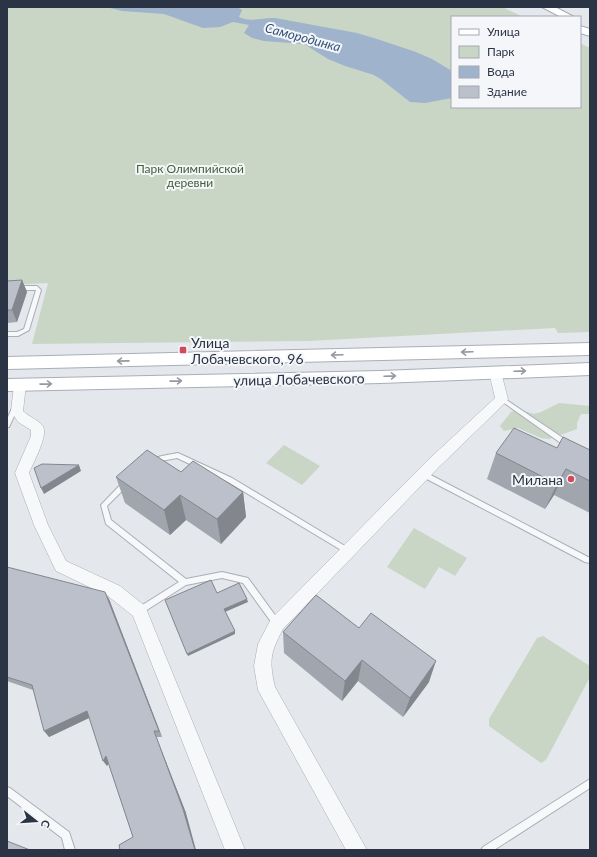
<svg xmlns="http://www.w3.org/2000/svg" width="597" height="857" font-family="Lato,sans-serif">
<rect width="100%" height="100%" fill="#e4e7ec"/>
<g fill="#c9d6c5">
<path d="M 7,7 L 502,7 L 523,17 L 452,17 L 452,107 L 580,107 L 580,43 L 590,48 L 590,332 L 558,333 L 555,328 L 308,341 L 32,344 L 48,283 L 7,285 Z"/>
<path d="M 559,403 L 590,406 L 590,414 L 581,414 L 577,423 L 577,429 L 549,439 L 541,438 L 518,428 L 504,431 L 500,426 L 511,412 L 518,409 L 534,414 L 541,412 Z"/>
<path d="M 284,445 L 320,466 L 302,485 L 266,463 Z"/>
<path d="M 414,528 L 467,558 L 455,576 L 439,567 L 425,589 L 387,567 Z"/>
<path d="M 543,636 L 590,666 L 590,677 L 546,760 L 541,763 L 489,726 L 489,719 L 537,638 Z"/>
</g>
<path fill="#9fb4cc" d="M 106,7 L 237,7 L 242,10 L 239,17 C 251,23 262,17 275,18 L 357,33 L 377,39 L 416,52 L 432,59 L 452,71 L 452,98 L 425,103 L 410,102 L 382,80 L 374,75 L 345,66 L 328,59 L 304,44 L 264,41 L 252,38 L 244,33 L 249,25 L 233,22 L 220,27 L 203,28 L 164,14 L 122,11 Z"/>
<g fill="none" stroke-linecap="round" stroke-linejoin="round">
<g stroke="#a9aeb7" stroke-width="2">
<g id="lane">
<path d="M 7,286 L 37,286 L 41,290 L 29,330 L 18,336 L 7,336 L 7,332 L 17,332 L 24,329 L 36,290 L 7,290 Z"/>
<path d="M 502,397 L 569,442 L 570,444 L 569,446 L 565,446 L 500,400 L 499,399 L 500,398 Z"/>
<path d="M 13,406 L 17,406 L 18,408 L 9,427 L 7,427 L 7,419 Z"/>
<path d="M 178,453 L 232,478 L 350,549 L 351,551 L 350,553 L 348,554 L 346,553 L 228,482 L 177,458 L 161,461 L 154,464 L 152,464 L 151,462 C 157,455 169,455 178,453 Z"/>
<path d="M 423,471 L 588,557 L 590,557 L 590,563 L 585,562 L 421,476 L 420,474 L 421,472 Z"/>
<path d="M 125,481 L 127,482 L 128,484 L 127,486 L 107,506 L 111,520 L 186,579 L 222,572 L 248,578 L 280,622 L 281,624 L 280,626 L 277,627 L 274,626 L 243,583 L 222,578 L 186,585 L 142,613 L 139,614 L 136,613 L 135,611 L 136,609 L 179,582 L 106,524 L 101,505 L 123,482 Z"/>
<path d="M 590,779 L 590,788 L 494,850 L 481,850 L 483,847 Z"/>
<path d="M 7,787 L 10,788 L 69,832 L 75,850 L 65,850 L 62,838 L 7,796 Z"/>
</g>
</g>
<g stroke="#a9aeb7" stroke-width="1">
<g id="street">
<path d="M 495,368 L 499,369 L 501,372 L 508,399 L 506,402 L 438,468 L 283,629 C 270,653 269,661 275,687 L 367,850 L 346,850 L 258,690 L 254,666 L 258,644 L 271,619 L 428,460 L 495,398 L 489,372 L 491,369 Z"/>
<path d="M 20,381 L 24,382 L 26,385 L 23,411 C 29,417 37,419 42,425 C 50,433 33,463 29,473 L 48,525 L 66,561 L 120,586 L 145,606 L 245,850 L 225,850 L 133,616 L 108,596 L 56,571 L 34,525 L 15,473 L 31,436 L 31,430 L 18,422 L 11,411 L 14,385 L 16,382 Z"/>
</g>
</g>
<g stroke="#a9aeb7" stroke-width="2">
<g id="secondary">
<path d="M 590,343 L 590,355 L 7,369 L 7,357 Z"/>
<path d="M 590,363 L 590,375 L 381,383 L 7,391 L 7,379 L 381,371 Z"/>
</g>
</g>
<g stroke="#a3abb8" stroke-width="2">
<g id="primary">
<path d="M 542,7 L 555,7 L 574,17 L 561,17 Z"/>
<path d="M 580,26 L 590,29 L 590,36 L 580,33 Z"/>
</g>
</g>
<use href="#lane" fill="#f7f8fa" fill-rule="evenodd"/>
<use href="#street" fill="#f7f8fa" fill-rule="evenodd"/>
<use href="#secondary" fill="#fff" fill-rule="evenodd"/>
<use href="#primary" fill="#fff" fill-rule="evenodd"/>
</g>
<g fill="#a1a5ae">
<path d="M 22,280 L 27,292 L 17,322 L 7,323 L 7,281 Z"/>
<path d="M 557,448 L 590,450 L 590,513 L 554,495 L 545,509 L 487,479 L 496,453 Z"/>
<path d="M 181,472 L 243,492 L 246,517 L 221,544 L 186,520 L 170,535 L 125,503 L 116,477 Z"/>
<path d="M 7,567 L 109,599 L 162,737 L 156,737 L 186,813 L 133,837 L 109,763 L 107,766 L 89,718 L 49,737 L 33,690 L 7,681 Z"/>
<path d="M 283,632 L 429,682 L 403,717 L 358,681 L 342,701 L 284,653 Z"/>
</g>
<g fill="#83868d">
<path d="M 22,280 L 27,292 L 17,322 L 12,310 Z"/>
<path d="M 79,465 L 81,471 L 44,494 L 41,488 Z"/>
<path d="M 566,469 L 554,495 L 545,509 L 557,484 Z"/>
<path d="M 243,492 L 246,517 L 221,544 L 217,519 Z"/>
<path d="M 180,495 L 186,520 L 170,535 L 164,510 Z"/>
<path d="M 105,592 L 109,599 L 162,737 L 159,731 Z"/>
<path d="M 247,599 L 248,602 L 225,612 L 224,609 Z"/>
<path d="M 235,631 L 235,634 L 188,656 L 187,654 Z"/>
<path d="M 362,660 L 358,681 L 342,701 L 345,681 Z"/>
<path d="M 436,661 L 429,682 L 403,717 L 410,698 Z"/>
<path d="M 87,711 L 91,717 L 49,737 L 44,731 Z"/>
<path d="M 154,731 L 186,813 L 196,850 L 195,850 Z"/>
<path d="M 106,756 L 110,761 L 107,766 L 103,761 Z"/>
</g>
<g fill="#bbc0ca" stroke="#83868d">
<path d="M 22,280 L 12,310 L 7,310 L 7,281 Z"/>
<path d="M 514,428 L 557,448 L 563,437 L 590,450 L 590,481 L 566,469 L 557,484 L 496,453 Z"/>
<path d="M 147,450 L 181,472 L 193,461 L 243,492 L 217,519 L 180,495 L 164,510 L 116,477 Z"/>
<path d="M 42,464 L 79,465 L 41,488 L 34,468 Z"/>
<path d="M 7,567 L 105,592 L 159,731 L 154,731 L 183,809 L 195,850 L 120,850 L 119,845 L 133,837 L 106,756 L 103,761 L 87,711 L 44,731 L 32,685 L 7,677 Z"/>
<path d="M 211,580 L 217,593 L 239,583 L 247,599 L 224,609 L 235,631 L 187,654 L 165,600 Z"/>
<path d="M 316,595 L 359,628 L 371,613 L 436,661 L 410,698 L 362,660 L 345,681 L 283,632 Z"/>
<path d="M 7,841 L 30,850 L 7,850 Z"/>
</g>
<defs><path id="oneway-shaft" d="M-6 0H5M1.5-3L5.5 0L1.5 3" fill="none" stroke-width="1.6" stroke-linecap="round" stroke-linejoin="round"/></defs>
<g stroke="#959aa2">
<use href="#oneway-shaft" transform="translate(467 352) rotate(178)"/>
<use href="#oneway-shaft" transform="translate(337 355) rotate(178)"/>
<use href="#oneway-shaft" transform="translate(123 361) rotate(179)"/>
<use href="#oneway-shaft" transform="translate(520 371) rotate(-2)"/>
<use href="#oneway-shaft" transform="translate(390 376) rotate(-2)"/>
<use href="#oneway-shaft" transform="translate(176 381) rotate(-1)"/>
<use href="#oneway-shaft" transform="translate(46 384) rotate(-1)"/>
</g>
<g fill="#d1495b" stroke="#f4f6f9" stroke-width="1.5">
<rect x="179" y="346" width="8" height="8" rx="2"/>
<circle cx="571" cy="479" r="4"/>
</g>
<g text-anchor="middle" dominant-baseline="central" stroke-width="4" stroke-linejoin="round" paint-order="stroke">
<g font-size="12" fill="#3f6138" stroke="#f4f6f9">
<text x="190" y="168">Парк Олимпийской<tspan x="190" dy="14">деревни</tspan></text>
</g>
<g font-size="13" font-style="italic" fill="#34527a" stroke="#f4f6f9">
<text transform="translate(303 37) rotate(15)">Самородинка</text>
</g>
<g font-size="14" fill="#2b3445" stroke="#f4f6f9" text-anchor="start">
<text x="191" y="342">Улица<tspan x="191" dy="16">Лобачевского, 96</tspan></text>
<text x="563" y="479" text-anchor="end">Милана</text>
</g>
<g font-size="14" fill="#2b3445" stroke="#f4f6f9">
<text transform="translate(299 379) rotate(-1)">улица Лобачевского</text>
</g>
</g>
<rect width="597" height="857" fill="none" stroke="#2b3445" stroke-width="16"/>
<rect x="451" y="16" width="130" height="92" fill="#f4f6f9" stroke="#a4a8b1"/>
<rect x="459" y="29" width="20" height="6" fill="#ffffff" stroke="#a4a8b1"/>
<text x="487" y="36" font-size="12" fill="#2b3445">Улица</text>
<rect x="459" y="46" width="20" height="12" fill="#c9d6c5" stroke="#a4a8b1"/>
<text x="487" y="56" font-size="12" fill="#2b3445">Парк</text>
<rect x="459" y="66" width="20" height="12" fill="#9fb4cc" stroke="#a4a8b1"/>
<text x="487" y="76" font-size="12" fill="#2b3445">Вода</text>
<rect x="459" y="86" width="20" height="12" fill="#bbc0ca" stroke="#a4a8b1"/>
<text x="487" y="96" font-size="12" fill="#2b3445">Здание</text>
<g transform="translate(36 821) rotate(107)" stroke="#f4f6f9" stroke-width="3" paint-order="stroke">
<path d="M0-3L7 15L0 10L-7 15Z" fill="#2b3445"/>
<text y="-6" font-size="11" font-weight="bold" text-anchor="middle" fill="#2b3445">С</text>
</g>
</svg>
